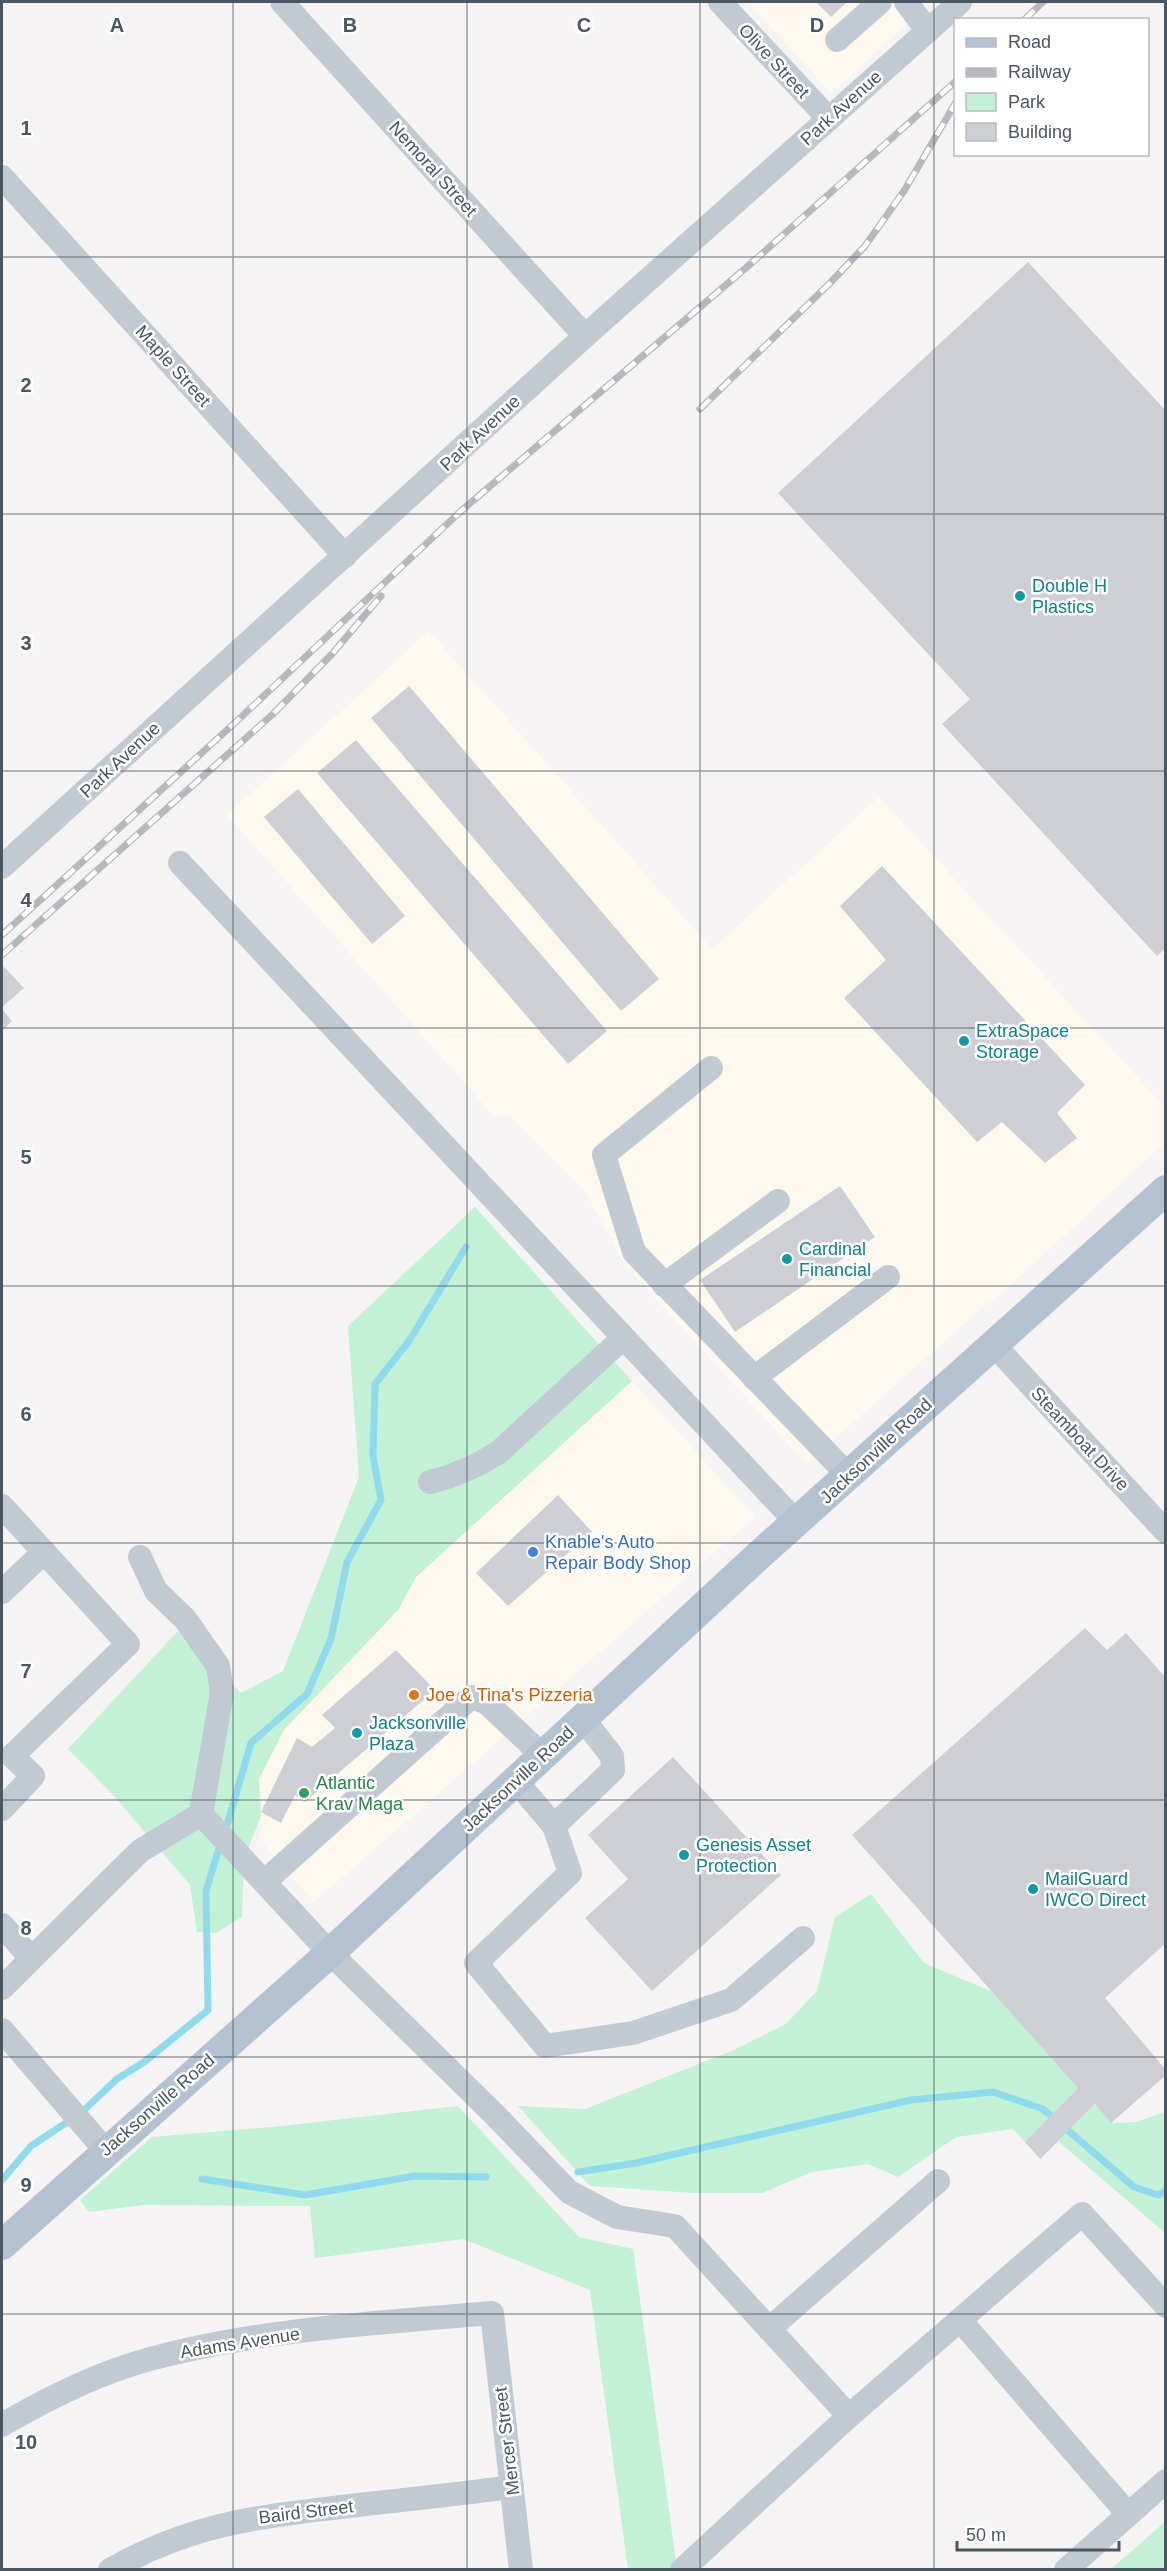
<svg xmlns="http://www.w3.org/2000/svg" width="1167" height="2571" font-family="Helvetica,sans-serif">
<rect width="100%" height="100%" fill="#f5f3f3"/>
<g fill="#fdf9ef">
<path d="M 748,2 L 932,2 L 831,93 Z"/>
<path d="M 429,631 L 712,949 L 879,797 L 1165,1107 L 1165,1143 L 991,1303 L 989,1302 L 806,1464 L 625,1265 L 584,1190 L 512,1117 L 493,1115 L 227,815 Z"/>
<path d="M 632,1381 L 755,1517 L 314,1902 L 259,1838 L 259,1779 L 284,1730 L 398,1610 L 416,1577 Z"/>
</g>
<g fill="#c3f1d5">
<path d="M 475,1207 L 632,1381 L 416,1577 L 398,1610 L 284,1730 L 259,1779 L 261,1816 L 244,1859 L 242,1917 L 216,1933 L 197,1932 L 190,1885 L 114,1796 L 68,1749 L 178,1631 L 241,1693 L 283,1671 L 359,1477 L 348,1326 Z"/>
<path d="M 871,1894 L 924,1963 L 993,1992 L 1078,2088 L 1025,2142 L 1013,2129 L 956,2137 L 898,2177 L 868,2164 L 812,2172 L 762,2193 L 694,2193 L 590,2186 L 518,2106 L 585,2109 L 734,2050 L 786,2024 L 817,1991 L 835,1917 Z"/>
<path d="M 1095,2104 L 1112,2123 L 1136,2122 L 1165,2112 L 1165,2233 L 1058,2141 Z"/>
<path d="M 458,2106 L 579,2237 L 633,2249 L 677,2569 L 628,2569 L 590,2290 L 463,2239 L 315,2258 L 310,2206 L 144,2205 L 89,2212 L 80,2200 L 152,2137 L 272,2127 Z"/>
<path d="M 1165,2522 L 1165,2569 L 1111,2569 Z"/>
</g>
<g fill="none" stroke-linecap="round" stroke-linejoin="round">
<g stroke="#90daee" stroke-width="7">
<path d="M 225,1832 L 251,1743 L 307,1694 L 331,1639 L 347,1562 L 381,1500 L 373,1456 L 375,1384 L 409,1341 L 466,1247"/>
<path d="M 578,2172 L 636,2163 L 911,2100 L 993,2092 L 1043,2109 L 1134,2187 L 1158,2195 L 1166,2191"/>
<path d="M 202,2179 L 305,2195 L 415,2176 L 486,2177"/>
<path d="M 2,2180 L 31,2146 L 81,2113 L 117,2079 L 144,2062 L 208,2010 L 206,1891 L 221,1842"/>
</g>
</g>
<g fill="#cdcfd5">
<path d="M 816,2 L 847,2 L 831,17 Z"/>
<path d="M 1028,262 L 1166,411 L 1166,948 L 1157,956 L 942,724 L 970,699 L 778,493 Z"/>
<path d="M 409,686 L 659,979 L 621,1011 L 371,718 Z"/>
<path d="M 356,740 L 607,1031 L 568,1064 L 317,773 Z"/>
<path d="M 298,789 L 405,916 L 372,944 L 264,817 Z"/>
<path d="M 882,866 L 1085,1085 L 1057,1113 L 1077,1138 L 1045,1163 L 1002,1122 L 977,1142 L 844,998 L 886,960 L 840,906 Z"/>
<path d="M 4,967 L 24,988 L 2,1007 L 2,969 Z"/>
<path d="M 2,1009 L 12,1021 L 2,1031 Z"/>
<path d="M 840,1186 L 875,1237 L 735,1332 L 700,1280 Z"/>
<path d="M 558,1495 L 592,1532 L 508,1606 L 476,1573 Z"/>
<path d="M 1085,1628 L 1107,1650 L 1126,1633 L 1166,1678 L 1166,1943 L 1105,1998 L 1166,2070 L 1166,2075 L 1111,2123 L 1095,2104 L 1040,2159 L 1025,2142 L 1078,2088 L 852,1835 Z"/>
<path d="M 396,1650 L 435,1690 L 305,1802 L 295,1795 L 281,1823 L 261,1812 L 297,1738 L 312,1747 L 335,1728 L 322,1715 Z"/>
<path d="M 673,1757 L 781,1875 L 652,1991 L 585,1918 L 628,1879 L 588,1835 Z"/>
</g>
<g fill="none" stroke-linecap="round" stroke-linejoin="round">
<g stroke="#c1cad2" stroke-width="24">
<path d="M 282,2 L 585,336"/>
<path d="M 720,2 L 829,119"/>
<path d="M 906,2 L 928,31"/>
<path d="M 837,40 L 880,2"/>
<path d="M 2,177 L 345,556"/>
<path d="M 180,863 L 798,1524"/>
<path d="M 2,867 L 585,336 L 960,2"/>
<path d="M 711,1068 L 604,1155 L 634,1252 L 849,1476"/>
<path d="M 664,1285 L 778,1201"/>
<path d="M 994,1345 L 1166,1532"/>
<path d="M 754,1378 L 888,1277"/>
<path d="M 430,1482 C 456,1476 476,1467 499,1452 L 623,1338"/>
<path d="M 2,1506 L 128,1644 L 12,1756 L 33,1776 L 2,1809"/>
<path d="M 140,1557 L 156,1591 L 185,1619 L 218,1666 L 222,1692 L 201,1814"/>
<path d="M 2,1592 L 44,1552"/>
<path d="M 516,1781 L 554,1826 L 570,1873 L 476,1963 L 545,2046 L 633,2033 L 731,2000 L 803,1938"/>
<path d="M 554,1826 L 613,1770 L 612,1756 L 583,1719"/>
<path d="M 264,1882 L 471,1697 L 486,1702 L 543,1756"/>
<path d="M 2,1925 L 31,1958"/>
<path d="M 2,1988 L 140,1851 L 201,1814 L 330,1953 L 496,2116 L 569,2192 L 617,2217 L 675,2226 L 849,2416"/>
<path d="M 2,2030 L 105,2150"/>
<path d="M 960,2320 L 1128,2514"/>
<path d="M 769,2329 L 938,2181"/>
<path d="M 2,2425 C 48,2398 98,2373 150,2359 C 261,2329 378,2323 492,2313 L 521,2570"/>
<path d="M 110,2570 C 192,2523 258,2517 349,2506 C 404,2500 458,2494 512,2487"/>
<path d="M 682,2570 L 849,2416 L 1082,2214 L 1166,2306"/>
<path d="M 1066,2570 L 1166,2481"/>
</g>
<path stroke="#b3c2d1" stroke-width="30" d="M 2,2245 L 330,1953 L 757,1557 L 1166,1190"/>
<g stroke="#b5b8bd" stroke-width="7">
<g id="rail">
<path d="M 1024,20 L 1043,2"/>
<path d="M 700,409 L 830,283 L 865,246 L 904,191 L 956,102"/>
<path d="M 2,935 L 239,719 L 461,511 L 747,267 L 956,81"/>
<path d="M 2,955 L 273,714 L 332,654 L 381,596"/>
</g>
</g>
<use href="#rail" stroke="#fff" stroke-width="4.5" stroke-dasharray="14" stroke-linecap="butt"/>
</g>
<path fill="none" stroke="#4a5661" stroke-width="1.5" stroke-opacity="0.55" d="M 233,2 L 233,2570M 467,2 L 467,2570M 700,2 L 700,2570M 934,2 L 934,2570M 2,257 L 1166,257M 2,514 L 1166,514M 2,771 L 1166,771M 2,1028 L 1166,1028M 2,1286 L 1166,1286M 2,1543 L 1166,1543M 2,1800 L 1166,1800M 2,2057 L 1166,2057M 2,2314 L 1166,2314"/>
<g fill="#0f9aa8" stroke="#fff" stroke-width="2">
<circle cx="1020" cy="596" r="6"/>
<circle cx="964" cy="1041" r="6"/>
<circle cx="787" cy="1259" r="6"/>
<circle cx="357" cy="1733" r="6"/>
<circle cx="684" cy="1855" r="6"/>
<circle cx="1033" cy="1889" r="6"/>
</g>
<circle fill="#3f7fe0" stroke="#fff" stroke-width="2" cx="533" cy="1552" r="6"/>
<circle fill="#e8710a" stroke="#fff" stroke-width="2" cx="414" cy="1695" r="6"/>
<circle fill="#2e9e5b" stroke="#fff" stroke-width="2" cx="304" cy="1793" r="6"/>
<g text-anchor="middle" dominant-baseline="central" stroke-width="5" stroke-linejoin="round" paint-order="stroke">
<g font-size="18" fill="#4a5661" stroke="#fff">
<text transform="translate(774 61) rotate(47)">Olive Street</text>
<text transform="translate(841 108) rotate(-42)">Park Avenue</text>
<text transform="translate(433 169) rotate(48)">Nemoral Street</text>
<text transform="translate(173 366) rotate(48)">Maple Street</text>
<text transform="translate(480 433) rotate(-43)">Park Avenue</text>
<text transform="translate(120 760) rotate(-43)">Park Avenue</text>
<text transform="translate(1080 1439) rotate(47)">Steamboat Drive</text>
<text transform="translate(876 1451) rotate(-43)">Jacksonville Road</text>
<text transform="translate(518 1779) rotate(-43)">Jacksonville Road</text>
<text transform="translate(157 2105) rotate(-41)">Jacksonville Road</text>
<text transform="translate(240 2343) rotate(-9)">Adams Avenue</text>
<text transform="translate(507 2441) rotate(-97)">Mercer Street</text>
<text transform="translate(306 2512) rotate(-7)">Baird Street</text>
</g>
<g font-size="18" fill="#0d838f" stroke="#fff" text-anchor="start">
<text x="1032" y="586">Double H<tspan x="1032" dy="21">Plastics</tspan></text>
<text x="976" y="1031">ExtraSpace<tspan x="976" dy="21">Storage</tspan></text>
<text x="799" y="1249">Cardinal<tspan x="799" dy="21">Financial</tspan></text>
<text x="369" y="1723">Jacksonville<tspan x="369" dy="21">Plaza</tspan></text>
<text x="696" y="1845">Genesis Asset<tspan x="696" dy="21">Protection</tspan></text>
<text x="1045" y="1879">MailGuard<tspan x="1045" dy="21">IWCO Direct</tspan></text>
</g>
<g font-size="18" fill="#366cbe" stroke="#fff" text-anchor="start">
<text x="545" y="1542">Knable's Auto<tspan x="545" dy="21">Repair Body Shop</tspan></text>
</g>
<g font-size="18" fill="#c56008" stroke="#fff" text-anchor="start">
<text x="426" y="1695">Joe &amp; Tina's Pizzeria</text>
</g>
<g font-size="18" fill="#27864d" stroke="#fff" text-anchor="start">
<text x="316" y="1783">Atlantic<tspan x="316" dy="21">Krav Maga</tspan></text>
</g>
</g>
<g font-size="20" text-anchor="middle" font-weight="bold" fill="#4a5661" stroke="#fff" stroke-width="5" stroke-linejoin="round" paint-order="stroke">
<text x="117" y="32">A</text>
<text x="350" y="32">B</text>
<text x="584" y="32">C</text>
<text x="817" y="32">D</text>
<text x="26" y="135">1</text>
<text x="26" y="392">2</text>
<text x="26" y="650">3</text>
<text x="26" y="907">4</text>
<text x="26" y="1164">5</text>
<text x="26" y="1421">6</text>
<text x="26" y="1678">7</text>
<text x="26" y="1935">8</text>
<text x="26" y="2192">9</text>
<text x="26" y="2449">10</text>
</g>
<rect width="1167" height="2571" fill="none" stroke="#4a5661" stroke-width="6"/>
<rect x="954" y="18" width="195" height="138" fill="#ffffff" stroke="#b7bbc0" stroke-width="1.5"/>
<rect x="966" y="38" width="30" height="9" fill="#b3c2d1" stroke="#b7bbc0" stroke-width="1.5"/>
<text x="1008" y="48" font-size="18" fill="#4a5661">Road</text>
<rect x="966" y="68" width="30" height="9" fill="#b5b8bd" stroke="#b7bbc0" stroke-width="1.5"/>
<text x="1008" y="78" font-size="18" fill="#4a5661">Railway</text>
<rect x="966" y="93" width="30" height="18" fill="#c3f1d5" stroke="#b7bbc0" stroke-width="1.5"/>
<text x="1008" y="108" font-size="18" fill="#4a5661">Park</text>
<rect x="966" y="123" width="30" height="18" fill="#cdcfd5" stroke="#b7bbc0" stroke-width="1.5"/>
<text x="1008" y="138" font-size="18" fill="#4a5661">Building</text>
<path d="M957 2541v9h162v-9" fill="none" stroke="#4a5661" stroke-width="3"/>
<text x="966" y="2541" font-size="18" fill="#4a5661" stroke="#ffffff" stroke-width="4.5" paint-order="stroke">50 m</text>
</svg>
